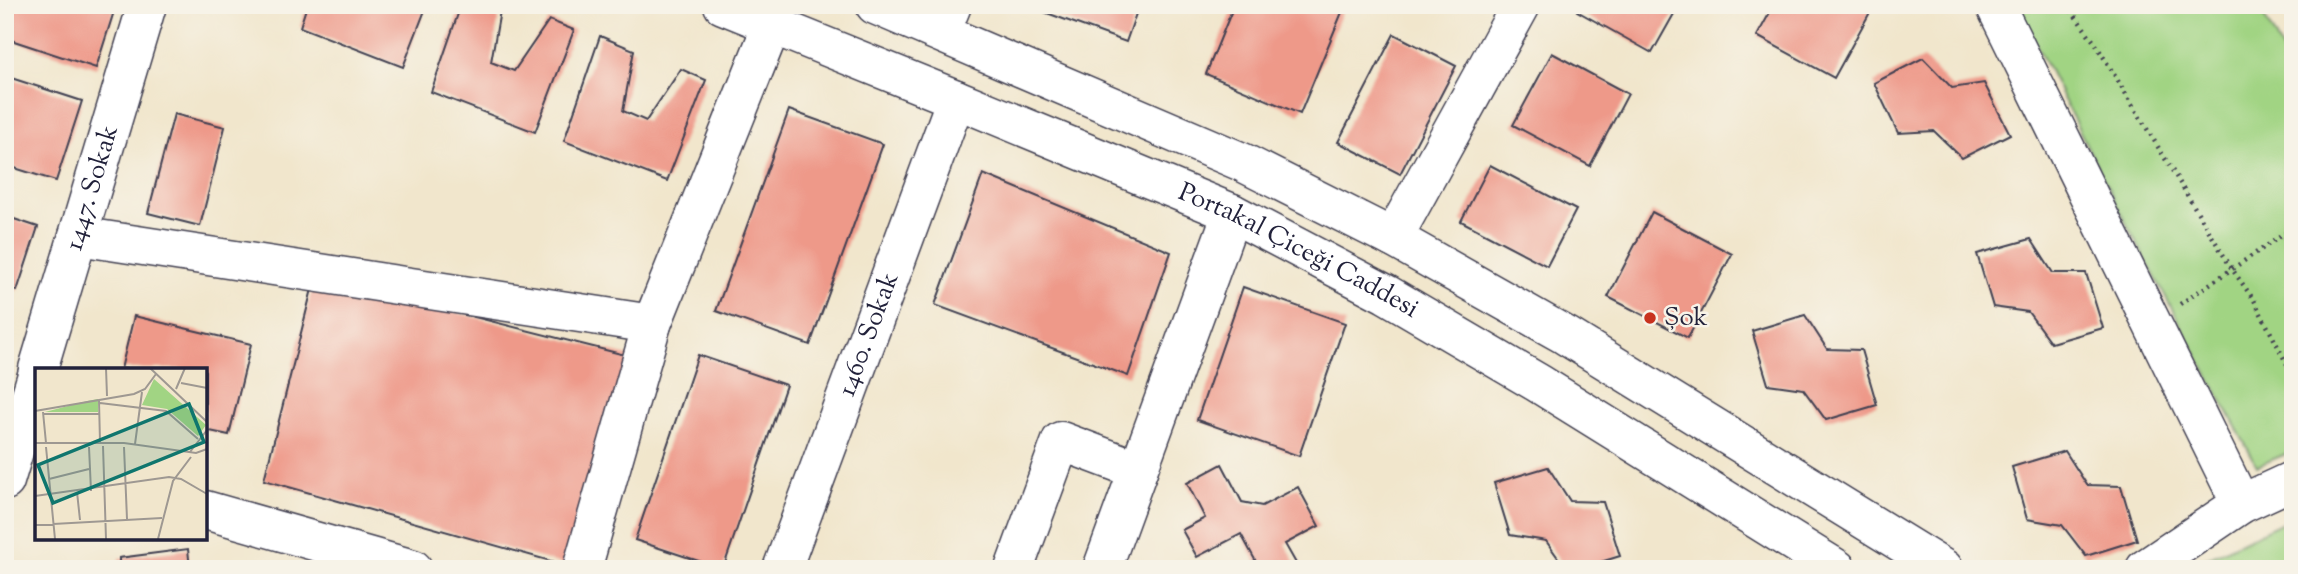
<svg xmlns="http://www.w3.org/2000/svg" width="2298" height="574" font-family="'Sorts Mill Goudy',serif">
<rect width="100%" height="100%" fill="#f7f3e8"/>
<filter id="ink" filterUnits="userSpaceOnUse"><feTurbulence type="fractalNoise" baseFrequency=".0143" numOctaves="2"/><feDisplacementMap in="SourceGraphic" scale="14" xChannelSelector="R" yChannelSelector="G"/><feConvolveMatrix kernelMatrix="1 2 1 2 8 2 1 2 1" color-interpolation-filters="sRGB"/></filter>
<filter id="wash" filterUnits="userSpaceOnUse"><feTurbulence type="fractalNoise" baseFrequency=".00686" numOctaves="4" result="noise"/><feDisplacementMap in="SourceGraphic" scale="28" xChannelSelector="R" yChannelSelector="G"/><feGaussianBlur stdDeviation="1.57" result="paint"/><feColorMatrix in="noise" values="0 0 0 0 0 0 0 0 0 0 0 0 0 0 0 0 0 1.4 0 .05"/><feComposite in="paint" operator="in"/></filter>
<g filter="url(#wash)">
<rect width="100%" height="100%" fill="#f1e6cc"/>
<g fill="#a1d483" stroke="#627b5f" stroke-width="2">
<path d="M 2016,5 L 2258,5 L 2293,71 L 2293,451 L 2257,466 L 2127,225 Z"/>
<path d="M 2293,517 L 2293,569 L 2190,569 L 2199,562 Z"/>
</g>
<g id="blocks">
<g fill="#ee9989">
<path d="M 14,5 L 116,5 L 96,68 L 5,38 Z"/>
<path d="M 307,5 L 382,7 L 427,5 L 403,67 L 300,27 Z"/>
<path d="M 461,5 L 501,5 L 491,62 L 514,71 L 549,20 L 574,30 L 535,132 L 431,92 Z"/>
<path d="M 1025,5 L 1139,5 L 1126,42 Z"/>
<path d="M 1234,5 L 1345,5 L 1300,114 L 1206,74 Z"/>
<path d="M 1581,5 L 1679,5 L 1652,53 L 1577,11 Z"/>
<path d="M 1774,5 L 1874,5 L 1834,78 L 1757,36 Z"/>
<path d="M 1394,34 L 1456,66 L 1400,174 L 1338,142 Z"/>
<path d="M 600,36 L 634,50 L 623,111 L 646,121 L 681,69 L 706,80 L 667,181 L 564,141 Z"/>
<path d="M 1552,53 L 1628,94 L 1590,166 L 1513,125 Z"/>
<path d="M 1923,58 L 1952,88 L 1984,83 L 2010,134 L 1962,158 L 1934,131 L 1898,133 L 1874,83 Z"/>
<path d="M 5,76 L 82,101 L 56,181 L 5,165 Z"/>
<path d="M 789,110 L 883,144 L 810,345 L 716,311 Z"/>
<path d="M 174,114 L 225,127 L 200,226 L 148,213 Z"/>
<path d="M 1490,165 L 1576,210 L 1547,266 L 1461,221 Z"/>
<path d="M 983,174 L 1171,252 L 1128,376 L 935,305 Z"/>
<path d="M 1652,212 L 1732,254 L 1688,338 L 1608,297 Z"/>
<path d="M 5,216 L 38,227 L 17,291 L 5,287 Z"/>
<path d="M 2031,239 L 2053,273 L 2086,273 L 2103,328 L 2051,343 L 2028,312 L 1993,307 L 1977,254 Z"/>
<path d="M 315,277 L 633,357 L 579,569 L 264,480 Z"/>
<path d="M 1243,287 L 1345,323 L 1299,456 L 1197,420 Z"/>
<path d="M 1805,315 L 1827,349 L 1861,350 L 1877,405 L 1826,420 L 1803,389 L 1768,384 L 1752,331 Z"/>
<path d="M 134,316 L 251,344 L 229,435 L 205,430 L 205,369 L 121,369 Z"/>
<path d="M 698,355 L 786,385 L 723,569 L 635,540 Z"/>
<path d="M 2065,451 L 2087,485 L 2121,486 L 2137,540 L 2086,556 L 2062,525 L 2027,519 L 2012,467 Z"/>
<path d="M 1222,464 L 1242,502 L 1262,506 L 1298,487 L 1319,526 L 1285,544 L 1297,565 L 1289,569 L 1260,569 L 1241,534 L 1197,557 L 1182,530 L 1205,518 L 1187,483 Z"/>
<path d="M 1548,467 L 1570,501 L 1603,502 L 1620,556 L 1578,569 L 1566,569 L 1546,541 L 1510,535 L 1494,483 Z"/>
<path d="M 188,549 L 190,569 L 119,569 L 119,558 Z"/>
</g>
</g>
</g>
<g filter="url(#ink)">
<use href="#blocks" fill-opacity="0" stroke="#413f51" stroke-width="2"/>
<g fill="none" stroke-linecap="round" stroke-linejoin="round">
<g stroke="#413f51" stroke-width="41">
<g id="minor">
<path d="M 1995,5 L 2241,504"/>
<path d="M 941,32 L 952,5"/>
<path d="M 78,236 L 652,324"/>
<path d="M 1393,238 L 1521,5"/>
<path id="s1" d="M 38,369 L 147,5"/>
<path d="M 5,481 L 37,375"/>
<path d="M 205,510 L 413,569"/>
<path d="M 582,569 L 652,324 L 772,25"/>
<path id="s2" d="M 782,569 L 956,99"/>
<path d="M 1014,569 L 1061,441 L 1138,470"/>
<path d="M 1102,569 L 1232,213"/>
<path d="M 2145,569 L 2241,504 L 2293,480"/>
</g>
</g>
<g stroke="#413f51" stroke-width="41">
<g id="major">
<path id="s3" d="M 723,5 L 956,99 L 1232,213 L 1386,294 L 1538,383 L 1837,569"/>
<path d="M 875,5 L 1242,162 L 1393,238 L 1565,335 L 1944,569"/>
</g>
</g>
<g stroke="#413f51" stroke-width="4.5" stroke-dasharray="2 5" stroke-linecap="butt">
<path d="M 2067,5 L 2095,43 L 2232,269 L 2254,300 L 2293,376"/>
<path d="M 2180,304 L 2287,232"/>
</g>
<use href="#minor" stroke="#fff" stroke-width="38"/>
<use href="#major" stroke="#fff" stroke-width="38"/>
</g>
</g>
<circle fill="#c8321e" stroke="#f7f3e8" stroke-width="2.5" cx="1650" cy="318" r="7"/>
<g text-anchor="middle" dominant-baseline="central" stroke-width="5" stroke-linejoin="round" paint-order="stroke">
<g font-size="26" fill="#22223b" stroke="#f7f3e8">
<text stroke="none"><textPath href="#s1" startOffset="189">1447. Sokak</textPath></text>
<text stroke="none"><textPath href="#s3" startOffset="626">Portakal Çiceği Caddesi</textPath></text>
<text stroke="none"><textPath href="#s2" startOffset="250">1460. Sokak</textPath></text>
</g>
<g font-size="26" fill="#22223b" stroke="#f7f3e8" text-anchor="start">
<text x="1664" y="318">Şok</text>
</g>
</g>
<g transform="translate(35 368)">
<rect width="172" height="172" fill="#f1e6cc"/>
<path d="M 119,11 L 171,57 L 163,68 L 132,41 L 107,37 ZM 63,31 L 63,44 L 10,44 L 52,33 Z" fill="#a1d483"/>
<path fill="none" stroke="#9e9892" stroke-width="2" d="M 71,0 L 72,28M 115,0 L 172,54M 146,15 L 172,20M 141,21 L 150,0M 64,33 L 65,74M 65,35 L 131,43 L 163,71M 0,43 L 99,26 L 110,21 L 121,6M 8,44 L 11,75M 8,46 L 65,46M 0,75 L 89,75 L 161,85 L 172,81M 100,76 L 107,24M 68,78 L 71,171M 11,79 L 20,171M 54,79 L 56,123M 89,79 L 92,151M 155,84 L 172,62M 14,111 L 54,101M 42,124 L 45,152M 0,128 L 134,109 L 146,111 L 172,126M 0,157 L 127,150M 123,171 L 138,113 L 156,89"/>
<path fill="#0f766e" fill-opacity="0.15" stroke="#0f766e" stroke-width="3.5" d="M 154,36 L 169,74 L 18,135 L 3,97 Z"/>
<rect width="172" height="172" fill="none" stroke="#22223b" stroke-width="3.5"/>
</g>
<rect width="2298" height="574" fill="none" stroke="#f7f3e8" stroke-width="28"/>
</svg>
